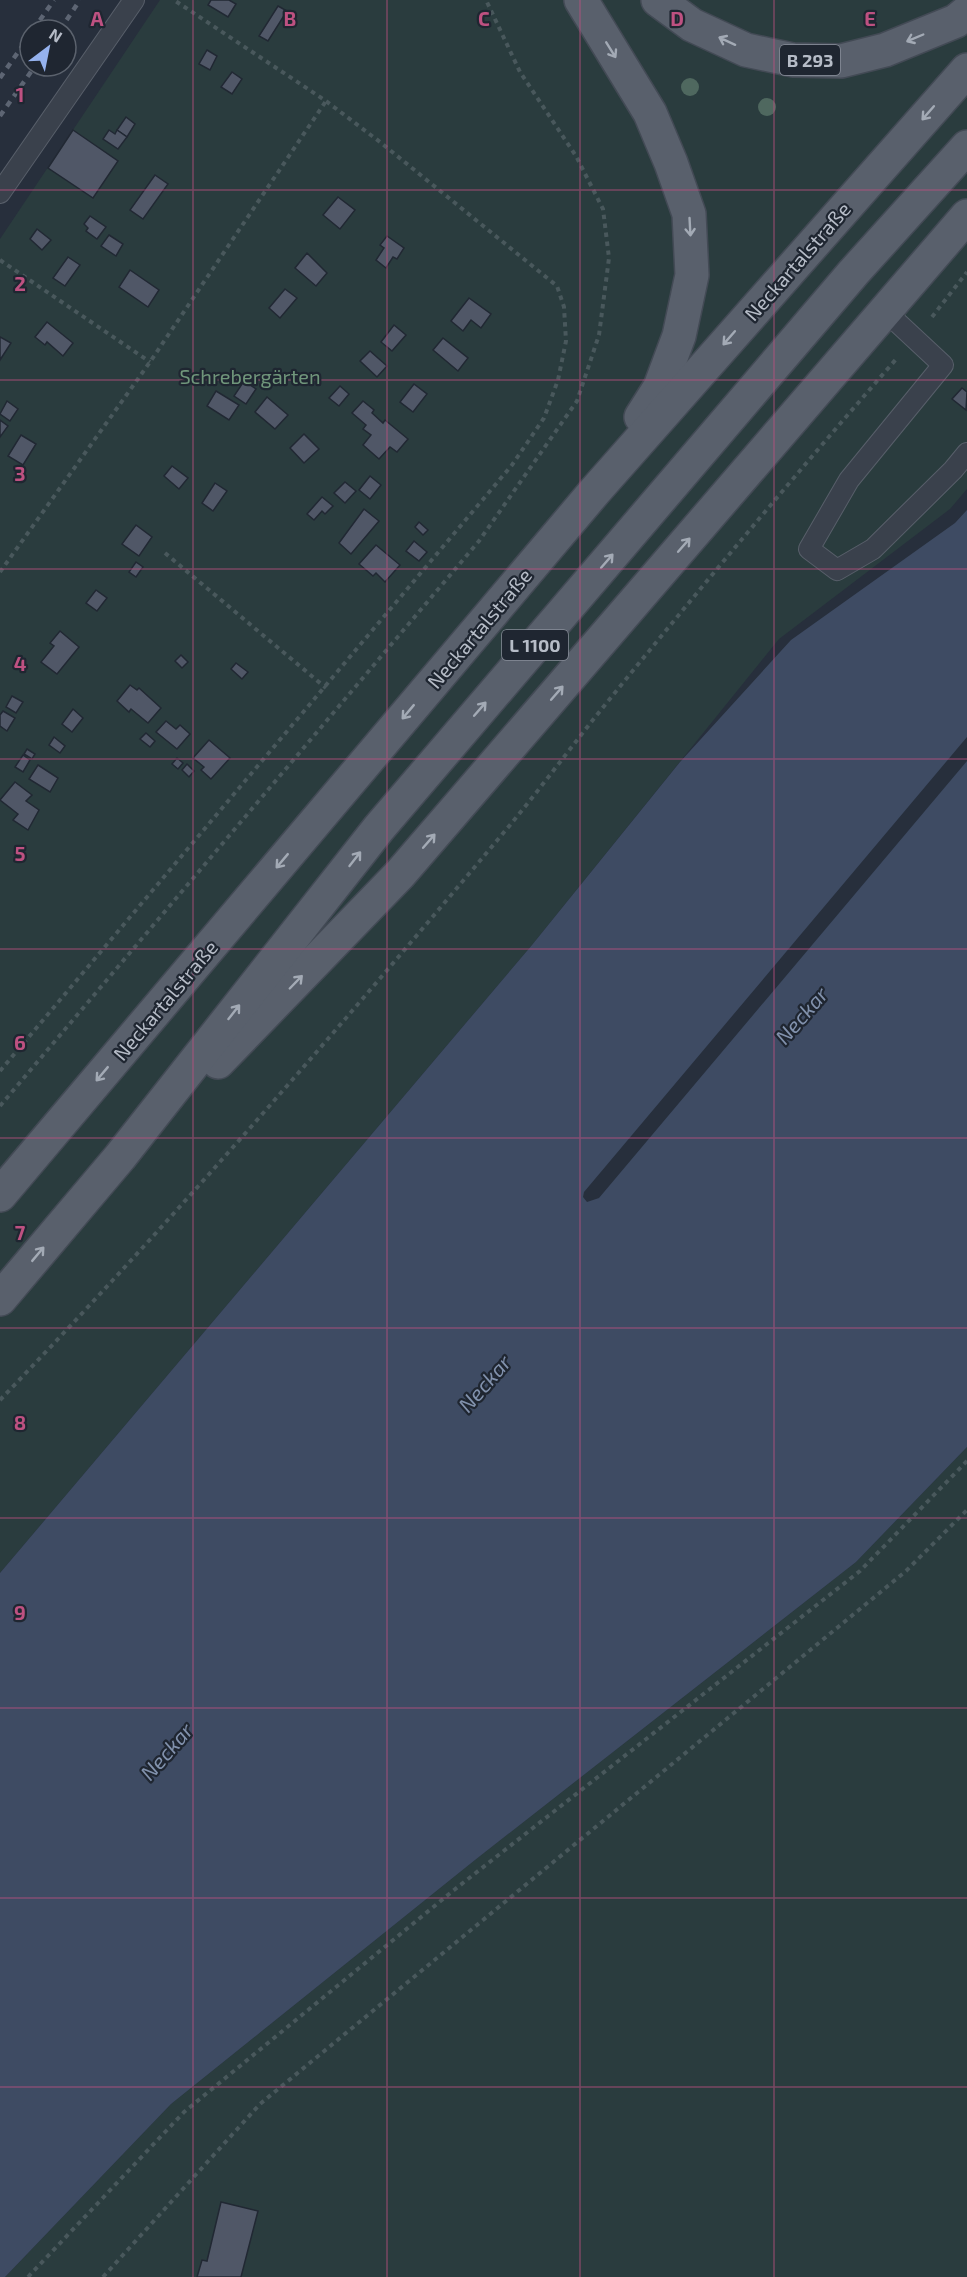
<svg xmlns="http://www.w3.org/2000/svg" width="967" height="2277" font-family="'Exo 2',sans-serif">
<rect width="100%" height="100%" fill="#272f3c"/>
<g fill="#2a3c3e">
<path d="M 160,0 L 967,0 L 967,489 L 950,509 L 779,639 L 532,945 L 0,1573 L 0,239 Z"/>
<path d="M 967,1447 L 967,2277 L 5,2277 L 171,2104 L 475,1860 L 856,1562 Z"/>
</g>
<path fill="#3e4b63" d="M 967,510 L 967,737 L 584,1192 L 583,1197 L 587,1202 L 599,1198 L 967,761 L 967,1447 L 856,1562 L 475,1860 L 171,2104 L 5,2277 L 0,2277 L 0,1573 L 532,945 L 680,762 L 791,640 L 955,523 Z"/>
<g fill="#505767" stroke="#212833" stroke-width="1.5">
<path d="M 211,0 L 229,0 L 236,4 L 228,17 L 208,5 Z"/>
<path d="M 278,6 L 287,11 L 268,41 L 259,36 Z"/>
<path d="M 207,50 L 217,56 L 210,70 L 199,64 Z"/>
<path d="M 232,72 L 242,79 L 232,94 L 221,87 Z"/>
<path d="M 126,117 L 135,124 L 127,137 L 117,130 Z"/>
<path d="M 73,130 L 118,161 L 93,198 L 48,168 Z"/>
<path d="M 109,130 L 115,134 L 117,130 L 127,137 L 118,149 L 103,139 Z"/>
<path d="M 155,175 L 168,184 L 143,219 L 130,210 Z"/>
<path d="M 338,197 L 355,210 L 340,229 L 323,215 Z"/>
<path d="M 90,216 L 106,227 L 97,239 L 86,231 L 88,228 L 84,224 Z"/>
<path d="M 37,229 L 51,240 L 42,250 L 30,239 Z"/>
<path d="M 109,235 L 123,244 L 116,256 L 101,246 Z"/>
<path d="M 387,236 L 404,248 L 397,259 L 393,257 L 386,268 L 376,260 L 384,248 L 380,245 Z"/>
<path d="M 307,253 L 327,273 L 316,286 L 295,268 Z"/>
<path d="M 68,257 L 80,265 L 65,286 L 53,278 Z"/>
<path d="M 130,270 L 159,290 L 148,307 L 119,287 Z"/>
<path d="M 285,289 L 297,298 L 280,318 L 269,308 Z"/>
<path d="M 469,298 L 491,314 L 481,328 L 471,320 L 463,331 L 451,321 Z"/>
<path d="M 47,322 L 73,343 L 63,356 L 47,342 L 45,345 L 35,337 Z"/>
<path d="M 394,325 L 406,335 L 392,351 L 381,342 Z"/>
<path d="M 0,337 L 11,343 L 0,360 Z"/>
<path d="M 443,338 L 468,358 L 458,371 L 433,350 Z"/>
<path d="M 370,351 L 387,366 L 377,377 L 360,361 Z"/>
<path d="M 244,381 L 256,389 L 246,404 L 234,396 Z"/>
<path d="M 414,384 L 427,394 L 413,412 L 400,402 Z"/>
<path d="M 340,386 L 349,394 L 339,406 L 329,398 Z"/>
<path d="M 962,388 L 967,392 L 966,410 L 952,399 Z"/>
<path d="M 216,391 L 239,405 L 229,420 L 207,406 Z"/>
<path d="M 267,397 L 288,415 L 275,429 L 255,412 Z"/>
<path d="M 7,401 L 18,409 L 10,421 L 0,414 Z"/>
<path d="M 363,401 L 374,410 L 372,413 L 383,423 L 385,420 L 408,439 L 397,452 L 390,447 L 379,459 L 363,445 L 371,435 L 363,429 L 366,425 L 352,413 Z"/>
<path d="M 0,420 L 8,426 L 0,437 Z"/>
<path d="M 304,434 L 319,449 L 304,463 L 290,448 Z"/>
<path d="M 21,435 L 36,444 L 23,465 L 8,456 Z"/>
<path d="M 172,466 L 188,478 L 179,489 L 164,476 Z"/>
<path d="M 370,476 L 381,485 L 370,499 L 359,490 Z"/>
<path d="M 345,482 L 356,491 L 345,503 L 334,493 Z"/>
<path d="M 215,483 L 227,491 L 213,511 L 202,503 Z"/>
<path d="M 322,497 L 333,506 L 325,514 L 322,511 L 314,520 L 307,514 Z"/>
<path d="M 364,509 L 379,521 L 351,554 L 339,543 Z"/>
<path d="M 419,522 L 428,530 L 423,535 L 415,527 Z"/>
<path d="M 136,525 L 152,537 L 139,556 L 122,544 Z"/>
<path d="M 414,541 L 427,552 L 419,561 L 406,551 Z"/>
<path d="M 376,545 L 400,565 L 385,582 L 376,573 L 373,576 L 359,564 Z"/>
<path d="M 136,562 L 143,567 L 136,577 L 129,572 Z"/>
<path d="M 96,590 L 107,598 L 97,611 L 86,603 Z"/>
<path d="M 60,631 L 79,647 L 57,674 L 41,662 L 54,646 L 50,643 Z"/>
<path d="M 181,655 L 188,662 L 182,668 L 175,661 Z"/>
<path d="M 236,663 L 248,672 L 242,679 L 231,669 Z"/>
<path d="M 130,685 L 137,690 L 139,688 L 161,708 L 148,723 L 131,709 L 129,712 L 117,701 Z"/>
<path d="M 12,696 L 23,702 L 16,713 L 6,707 Z"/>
<path d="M 73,709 L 83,718 L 72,732 L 62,724 Z"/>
<path d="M 3,711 L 15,718 L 7,731 L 0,726 L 0,715 Z"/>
<path d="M 166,721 L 176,729 L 180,725 L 190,734 L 177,749 L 156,732 Z"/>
<path d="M 146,733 L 155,741 L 150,747 L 140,739 Z"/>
<path d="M 54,737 L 65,746 L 60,753 L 49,745 Z"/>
<path d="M 209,740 L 230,758 L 211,779 L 201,770 L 204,767 L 193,758 Z"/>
<path d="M 27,749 L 35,754 L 32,759 L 24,754 Z"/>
<path d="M 23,755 L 30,760 L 23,772 L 15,767 Z"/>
<path d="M 177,758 L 183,763 L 178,769 L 172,764 Z"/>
<path d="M 187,764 L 194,771 L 189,777 L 182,770 Z"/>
<path d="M 38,765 L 58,778 L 50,792 L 29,779 Z"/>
<path d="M 15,782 L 32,795 L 26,801 L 39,810 L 28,830 L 13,820 L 18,814 L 0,800 Z"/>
<path d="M 221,2202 L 258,2211 L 241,2277 L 197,2277 L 202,2260 L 207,2261 Z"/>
</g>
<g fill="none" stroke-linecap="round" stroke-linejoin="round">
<g stroke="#585f6a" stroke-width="22">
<g id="service">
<path d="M 0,193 L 134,0"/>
<path d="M 885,311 L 943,365 L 849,480 L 809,549 L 837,570 L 873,549 L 953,470 L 967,453"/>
</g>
</g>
<g stroke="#434a55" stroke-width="36">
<g id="primary">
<path d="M 581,0 L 650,113 L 671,163 L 689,214 L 692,275 L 679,336 L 660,387 L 641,417"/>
<path d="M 658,0 L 692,25 L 746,50 L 793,60 L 841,61 L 885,50 L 956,21 L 967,12"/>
<path d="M 218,1062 L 400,874 L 967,216"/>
<path d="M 0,1195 L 595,491 L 967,70"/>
<path d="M 0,1299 L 120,1157 L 379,828 L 854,272 L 967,147"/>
</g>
</g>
<g stroke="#49585c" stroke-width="4" stroke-dasharray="4.5 4.5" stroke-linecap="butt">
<path d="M 0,260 L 150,362"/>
<path d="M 932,317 L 967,272"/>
<path d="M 165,553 L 326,688"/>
<path d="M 0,572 L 150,362 L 326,101"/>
<path d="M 0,1071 L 512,465 L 544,418 L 558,380 L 566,341 L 564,307 L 557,286 L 380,142 L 326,101 L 174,0"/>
<path d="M 0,1106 L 479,541 L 577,401 L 599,335 L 609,258 L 603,209 L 576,156 L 520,72 L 486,0"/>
<path d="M 0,1400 C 176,1217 342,1025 505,831 C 542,787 576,740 613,695 C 706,581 801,468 898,357"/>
<path d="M 28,2277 L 184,2112 L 454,1890 L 860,1571 L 967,1461"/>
<path d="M 103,2277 L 260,2104 L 906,1571 L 967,1510"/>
</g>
<use href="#service" stroke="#3a414c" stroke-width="20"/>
<use href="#primary" stroke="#59606c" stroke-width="33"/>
<g stroke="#5d6573" stroke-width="4.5" stroke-dasharray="6 6" stroke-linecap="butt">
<path d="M 33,30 L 54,0"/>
<path d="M 60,30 L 80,0"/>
<path d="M 0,78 L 30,35"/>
<path d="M 0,116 L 35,66"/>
</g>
</g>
<g fill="#4f685f">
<circle cx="690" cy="87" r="9"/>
<circle cx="767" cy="107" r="9"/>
</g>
<defs><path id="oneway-shaft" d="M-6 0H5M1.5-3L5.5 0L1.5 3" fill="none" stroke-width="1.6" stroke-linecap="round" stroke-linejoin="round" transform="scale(1.5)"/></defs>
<g stroke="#a3aab5">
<use href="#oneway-shaft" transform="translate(915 38) rotate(157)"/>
<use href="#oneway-shaft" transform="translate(727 41) rotate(-155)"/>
<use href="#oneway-shaft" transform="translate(611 50) rotate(58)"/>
<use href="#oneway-shaft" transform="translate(928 113) rotate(131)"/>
<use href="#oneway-shaft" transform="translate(690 227) rotate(87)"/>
<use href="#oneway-shaft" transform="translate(729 338) rotate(131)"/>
<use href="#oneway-shaft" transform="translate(684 545) rotate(-49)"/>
<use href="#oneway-shaft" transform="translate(607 561) rotate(-49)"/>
<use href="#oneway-shaft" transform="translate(557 693) rotate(-49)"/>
<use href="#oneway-shaft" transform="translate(480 709) rotate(-49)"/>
<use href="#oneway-shaft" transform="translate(408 712) rotate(130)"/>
<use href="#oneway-shaft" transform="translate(429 841) rotate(-49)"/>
<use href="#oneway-shaft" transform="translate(355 859) rotate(-52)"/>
<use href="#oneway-shaft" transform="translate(282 861) rotate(130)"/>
<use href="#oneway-shaft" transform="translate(296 982) rotate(-46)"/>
<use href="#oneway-shaft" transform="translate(234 1012) rotate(-52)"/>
<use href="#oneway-shaft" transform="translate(102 1074) rotate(130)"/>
<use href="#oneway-shaft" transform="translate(38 1254) rotate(-50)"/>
</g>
<path fill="none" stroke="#be5181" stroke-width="1.5" stroke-opacity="0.55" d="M 193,0 L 193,2277M 387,0 L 387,2277M 580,0 L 580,2277M 774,0 L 774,2277M 0,190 L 967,190M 0,380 L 967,380M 0,569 L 967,569M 0,759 L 967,759M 0,949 L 967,949M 0,1138 L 967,1138M 0,1328 L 967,1328M 0,1518 L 967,1518M 0,1708 L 967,1708M 0,1898 L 967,1898M 0,2087 L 967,2087"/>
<g text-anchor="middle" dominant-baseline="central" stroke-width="4.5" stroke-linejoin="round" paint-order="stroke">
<g fill="#1f2631" stroke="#898f9a" stroke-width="1.5">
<rect x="780" y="45" width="60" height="30" rx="4.5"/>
<rect x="502" y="630" width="66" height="30" rx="4.5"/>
</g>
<g font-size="18" font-weight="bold" fill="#b6bcc7">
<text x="810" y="60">B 293</text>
<text x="535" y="645">L 1100</text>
</g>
<g font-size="20" fill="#b6bcc7" stroke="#1f2631">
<text transform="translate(797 261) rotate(-49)">Neckartalstraße</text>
<text transform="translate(479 628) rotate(-50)">Neckartalstraße</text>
<text transform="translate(165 1000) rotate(-50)">Neckartalstraße</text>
</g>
<g font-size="20" fill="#70967b" stroke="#1f2631">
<text x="250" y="376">Schrebergärten</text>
</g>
<g font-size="21" font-style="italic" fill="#8191ac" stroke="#1f2631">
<text transform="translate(801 1015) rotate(-49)">Neckar</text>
<text transform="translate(484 1383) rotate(-49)">Neckar</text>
<text transform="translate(166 1751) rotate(-49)">Neckar</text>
</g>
</g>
<g font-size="20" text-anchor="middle" font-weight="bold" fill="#be5181" stroke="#1f2631" stroke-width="4.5" stroke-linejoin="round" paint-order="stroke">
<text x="97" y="26">A</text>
<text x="290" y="26">B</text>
<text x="484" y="26">C</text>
<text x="677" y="26">D</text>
<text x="870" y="26">E</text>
<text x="20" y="102">1</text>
<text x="20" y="291">2</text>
<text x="20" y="481">3</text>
<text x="20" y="671">4</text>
<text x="20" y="861">5</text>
<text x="20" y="1050">6</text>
<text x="20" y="1240">7</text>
<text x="20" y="1430">8</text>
<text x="20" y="1620">9</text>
</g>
<g transform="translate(48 48) rotate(32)"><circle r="28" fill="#1f2631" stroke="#5b626d" stroke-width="1.5"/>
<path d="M0-4.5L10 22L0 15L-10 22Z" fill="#95b2ee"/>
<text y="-9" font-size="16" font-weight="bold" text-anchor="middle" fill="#b6bcc7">N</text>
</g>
</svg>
